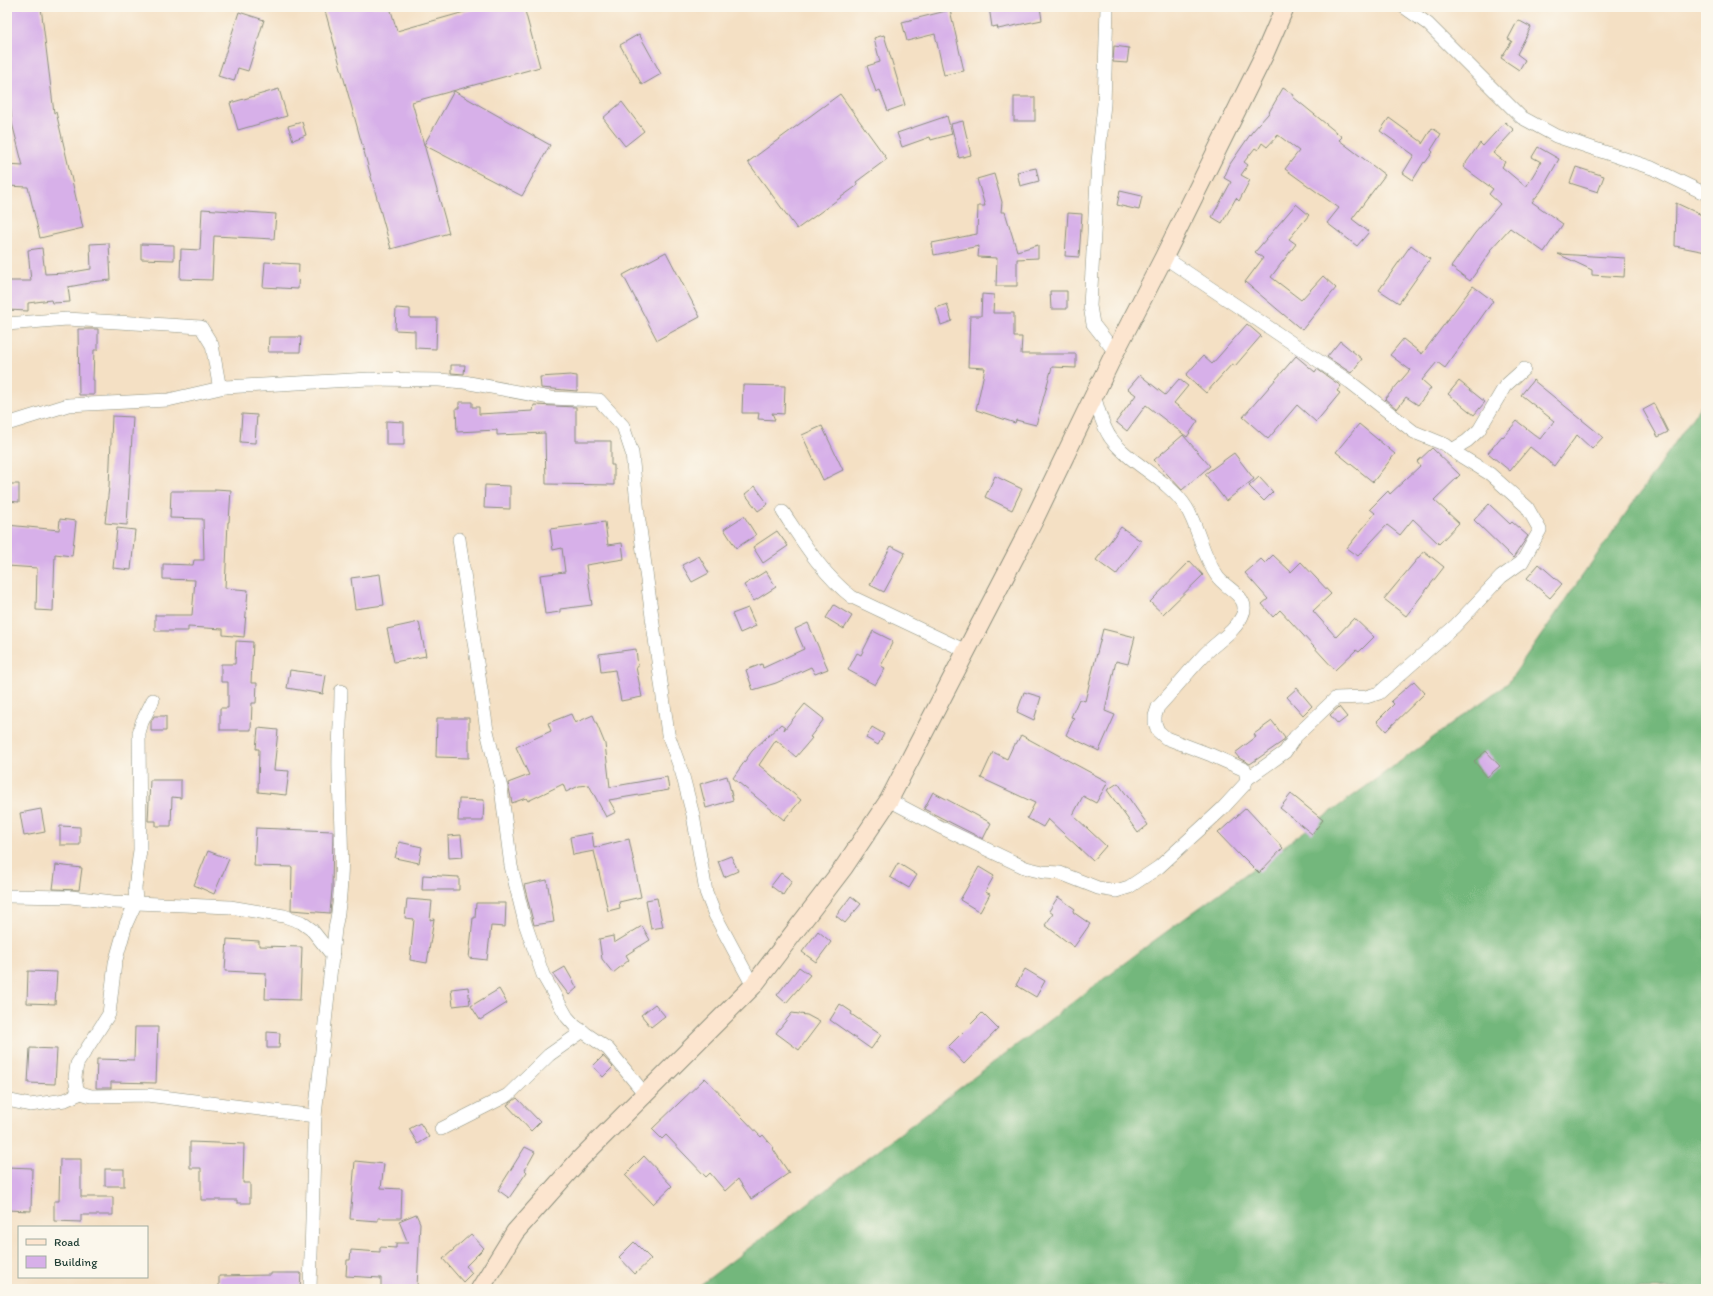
<svg xmlns="http://www.w3.org/2000/svg" width="1713" height="1296" font-family="Itim,sans-serif">
<rect width="100%" height="100%" fill="#fbf7ec"/>
<filter id="ink" filterUnits="userSpaceOnUse"><feTurbulence type="fractalNoise" baseFrequency=".025" numOctaves="2"/><feDisplacementMap in="SourceGraphic" scale="8" xChannelSelector="R" yChannelSelector="G"/><feConvolveMatrix kernelMatrix="1 2 1 2 8 2 1 2 1" color-interpolation-filters="sRGB"/></filter>
<filter id="wash" filterUnits="userSpaceOnUse"><feTurbulence type="fractalNoise" baseFrequency=".012" numOctaves="4" result="noise"/><feDisplacementMap in="SourceGraphic" scale="16" xChannelSelector="R" yChannelSelector="G"/><feGaussianBlur stdDeviation="0.9" result="paint"/><feColorMatrix in="noise" values="0 0 0 0 0 0 0 0 0 0 0 0 0 0 0 0 0 1.4 0 .05"/><feComposite in="paint" operator="in"/></filter>
<g filter="url(#wash)">
<rect width="100%" height="100%" fill="#f4e0c4"/>
<path fill="#73b77b" stroke="#497a58" d="M 1706,398 L 1706,1289 L 695,1289 L 1151,943 L 1508,683 Z"/>
<g id="blocks">
<g fill="#d7b0e9">
<path d="M 7,7 L 41,7 L 54,113 L 56,112 L 83,228 L 40,238 L 28,187 L 7,186 L 7,165 L 23,166 L 12,123 L 7,72 Z"/>
<path d="M 324,7 L 390,7 L 397,31 L 482,7 L 524,7 L 540,67 L 412,102 L 449,233 L 391,249 Z"/>
<path d="M 989,7 L 1040,7 L 1042,20 L 998,29 L 997,26 L 992,27 Z"/>
<path d="M 950,10 L 964,71 L 944,75 L 935,34 L 907,41 L 902,22 Z"/>
<path d="M 239,12 L 264,20 L 248,71 L 238,68 L 234,81 L 218,76 Z"/>
<path d="M 1518,20 L 1531,27 L 1517,54 L 1525,60 L 1519,70 L 1501,58 L 1512,41 L 1508,39 Z"/>
<path d="M 639,34 L 661,74 L 642,85 L 620,45 Z"/>
<path d="M 884,35 L 905,105 L 888,111 L 880,90 L 876,92 L 867,66 L 880,62 L 874,38 Z"/>
<path d="M 1114,46 L 1129,48 L 1127,63 L 1113,62 Z"/>
<path d="M 1283,88 L 1294,95 L 1293,97 L 1342,137 L 1339,140 L 1385,175 L 1352,219 L 1369,232 L 1357,246 L 1327,223 L 1339,208 L 1285,169 L 1299,151 L 1278,135 L 1267,147 L 1262,143 L 1258,150 L 1255,148 L 1244,162 L 1248,165 L 1241,175 L 1250,180 L 1239,201 L 1236,198 L 1222,223 L 1212,217 L 1231,182 L 1224,178 L 1230,164 L 1252,132 L 1268,114 Z"/>
<path d="M 279,89 L 287,116 L 238,130 L 230,103 Z"/>
<path d="M 454,91 L 550,145 L 522,196 L 424,145 Z"/>
<path d="M 840,94 L 887,159 L 856,182 L 858,185 L 797,229 L 748,162 Z"/>
<rect x="1014" y="97" width="21" height="24"/>
<path d="M 622,102 L 644,131 L 625,146 L 603,118 Z"/>
<path d="M 947,116 L 952,134 L 931,140 L 930,137 L 902,147 L 897,133 Z"/>
<path d="M 1389,118 L 1422,142 L 1422,144 L 1432,128 L 1441,134 L 1431,150 L 1433,152 L 1425,163 L 1424,162 L 1413,180 L 1403,173 L 1414,155 L 1380,131 Z"/>
<path d="M 963,121 L 971,155 L 959,158 L 951,124 Z"/>
<path d="M 302,122 L 306,135 L 293,140 L 288,126 Z"/>
<path d="M 1505,122 L 1514,130 L 1493,153 L 1505,162 L 1502,167 L 1526,187 L 1541,162 L 1532,157 L 1538,147 L 1559,159 L 1541,191 L 1532,202 L 1563,224 L 1544,252 L 1510,228 L 1490,250 L 1491,251 L 1470,281 L 1451,267 L 1475,233 L 1500,204 L 1489,194 L 1493,189 L 1463,167 L 1480,143 L 1483,146 Z"/>
<path d="M 1576,167 L 1604,176 L 1598,192 L 1570,183 Z"/>
<path d="M 1036,168 L 1039,181 L 1020,186 L 1017,172 Z"/>
<path d="M 994,174 L 1002,202 L 1001,212 L 1005,212 L 1017,251 L 1038,245 L 1038,258 L 1017,259 L 1017,286 L 996,286 L 997,258 L 978,257 L 979,246 L 934,255 L 932,243 L 977,234 L 978,206 L 985,206 L 977,179 Z"/>
<path d="M 1120,191 L 1142,196 L 1139,210 L 1117,205 Z"/>
<path d="M 1676,203 L 1706,217 L 1706,252 L 1675,246 Z"/>
<path d="M 1296,204 L 1309,215 L 1289,239 L 1296,244 L 1271,277 L 1301,300 L 1323,276 L 1336,288 L 1302,330 L 1245,282 L 1263,258 L 1255,252 Z"/>
<path d="M 202,209 L 276,214 L 274,239 L 214,236 L 212,280 L 180,279 L 181,249 L 200,250 Z"/>
<path d="M 1068,213 L 1082,214 L 1079,257 L 1065,256 Z"/>
<path d="M 109,243 L 111,280 L 90,282 L 90,283 L 68,287 L 70,302 L 52,303 L 51,300 L 28,303 L 28,311 L 7,310 L 7,281 L 31,281 L 28,250 L 42,248 L 45,274 L 67,273 L 91,269 L 90,244 Z"/>
<path d="M 141,244 L 174,245 L 174,260 L 141,259 Z"/>
<path d="M 1411,245 L 1430,259 L 1399,303 L 1379,290 Z"/>
<path d="M 666,252 L 700,317 L 657,340 L 623,275 Z"/>
<path d="M 1558,254 L 1625,258 L 1624,277 L 1592,275 L 1592,270 Z"/>
<path d="M 265,262 L 299,264 L 298,289 L 263,287 Z"/>
<path d="M 1473,286 L 1493,301 L 1445,368 L 1437,362 L 1422,380 L 1431,388 L 1418,405 L 1406,397 L 1397,409 L 1385,399 L 1410,370 L 1390,355 L 1403,339 L 1422,354 Z"/>
<path d="M 1050,291 L 1067,291 L 1067,309 L 1051,309 Z"/>
<path d="M 982,294 L 994,295 L 993,313 L 1014,313 L 1014,337 L 1022,337 L 1021,354 L 1076,354 L 1076,368 L 1052,367 L 1036,425 L 1016,420 L 1015,423 L 976,410 L 985,368 L 968,367 L 970,316 L 981,316 Z"/>
<path d="M 947,304 L 952,321 L 941,325 L 936,308 Z"/>
<path d="M 396,308 L 410,309 L 410,318 L 437,318 L 436,349 L 415,348 L 415,331 L 395,330 Z"/>
<path d="M 1247,324 L 1261,336 L 1235,366 L 1232,364 L 1206,393 L 1186,375 L 1203,356 L 1212,364 Z"/>
<path d="M 78,329 L 98,329 L 98,350 L 94,350 L 93,380 L 94,380 L 94,395 L 79,395 Z"/>
<path d="M 269,337 L 301,337 L 300,352 L 268,352 Z"/>
<path d="M 1340,341 L 1362,359 L 1351,373 L 1327,357 Z"/>
<path d="M 1296,356 L 1315,372 L 1317,369 L 1341,386 L 1337,391 L 1340,393 L 1316,422 L 1297,405 L 1268,439 L 1243,417 Z"/>
<path d="M 451,365 L 465,365 L 464,374 L 451,373 Z"/>
<path d="M 570,375 L 577,376 L 577,391 L 541,388 L 540,377 Z"/>
<path d="M 1140,375 L 1165,395 L 1179,379 L 1188,386 L 1174,403 L 1198,421 L 1187,437 L 1146,405 L 1127,431 L 1116,422 L 1136,395 L 1128,389 Z"/>
<path d="M 1533,380 L 1603,437 L 1592,449 L 1577,435 L 1554,466 L 1530,447 L 1510,471 L 1488,453 L 1502,436 L 1503,437 L 1517,421 L 1540,439 L 1554,421 L 1521,395 Z"/>
<path d="M 1459,381 L 1485,402 L 1474,415 L 1448,394 Z"/>
<path d="M 743,385 L 785,386 L 784,414 L 772,413 L 775,420 L 758,419 L 759,413 L 742,413 Z"/>
<path d="M 459,402 L 472,402 L 472,407 L 479,407 L 479,414 L 533,411 L 534,405 L 576,407 L 576,441 L 611,441 L 611,465 L 614,465 L 614,485 L 546,484 L 545,433 L 497,435 L 497,430 L 457,432 L 456,408 L 459,408 Z"/>
<path d="M 1654,404 L 1668,432 L 1658,437 L 1643,410 Z"/>
<path d="M 242,414 L 257,415 L 255,443 L 240,442 Z"/>
<path d="M 112,416 L 133,417 L 127,525 L 105,523 L 109,487 Z"/>
<path d="M 386,421 L 404,422 L 404,445 L 386,445 Z"/>
<path d="M 1359,424 L 1395,454 L 1373,482 L 1336,452 Z"/>
<path d="M 822,426 L 843,470 L 823,480 L 802,435 Z"/>
<path d="M 1183,435 L 1210,466 L 1182,490 L 1154,460 Z"/>
<path d="M 1432,448 L 1460,475 L 1434,500 L 1459,523 L 1439,544 L 1413,519 L 1400,535 L 1387,525 L 1358,556 L 1347,548 L 1375,513 L 1370,509 L 1388,491 L 1390,494 L 1420,466 L 1417,462 Z"/>
<path d="M 1234,453 L 1254,479 L 1226,501 L 1205,474 Z"/>
<path d="M 995,476 L 1022,489 L 1012,510 L 985,497 Z"/>
<path d="M 1259,477 L 1273,492 L 1264,501 L 1249,486 Z"/>
<path d="M 7,484 L 19,484 L 19,502 L 7,501 Z"/>
<path d="M 485,485 L 510,486 L 510,509 L 484,508 Z"/>
<path d="M 755,486 L 768,504 L 758,511 L 745,494 Z"/>
<path d="M 215,489 L 231,490 L 229,522 L 228,522 L 225,588 L 248,590 L 244,637 L 223,635 L 223,629 L 188,627 L 188,631 L 155,631 L 155,615 L 192,615 L 195,580 L 163,579 L 163,564 L 193,565 L 194,560 L 204,560 L 203,519 L 170,518 L 171,491 L 215,491 Z"/>
<path d="M 1489,504 L 1510,524 L 1512,522 L 1528,536 L 1513,558 L 1474,520 Z"/>
<path d="M 744,516 L 756,535 L 736,548 L 724,529 Z"/>
<path d="M 60,519 L 76,521 L 72,556 L 55,554 L 53,611 L 36,610 L 37,568 L 7,566 L 7,525 L 59,530 Z"/>
<path d="M 605,522 L 608,545 L 622,543 L 624,559 L 586,565 L 592,605 L 560,609 L 560,612 L 545,614 L 540,575 L 565,572 L 562,548 L 553,550 L 550,529 Z"/>
<path d="M 1121,527 L 1141,541 L 1116,575 L 1096,560 Z"/>
<path d="M 117,528 L 135,530 L 131,570 L 113,568 Z"/>
<path d="M 777,531 L 788,546 L 763,563 L 753,547 Z"/>
<path d="M 891,546 L 905,553 L 884,592 L 870,585 Z"/>
<path d="M 1424,551 L 1444,567 L 1406,616 L 1384,599 Z"/>
<path d="M 1273,555 L 1291,572 L 1301,562 L 1331,594 L 1313,611 L 1336,637 L 1354,618 L 1374,637 L 1359,652 L 1356,650 L 1335,670 L 1280,610 L 1273,617 L 1262,604 L 1268,599 L 1245,573 L 1261,559 L 1265,563 Z"/>
<path d="M 699,556 L 709,573 L 692,582 L 682,565 Z"/>
<path d="M 1190,561 L 1203,575 L 1163,614 L 1150,602 Z"/>
<path d="M 1539,564 L 1562,584 L 1550,598 L 1527,578 Z"/>
<path d="M 766,571 L 776,587 L 754,601 L 744,585 Z"/>
<path d="M 380,574 L 384,605 L 355,609 L 351,578 Z"/>
<path d="M 834,605 L 852,616 L 844,629 L 826,618 Z"/>
<path d="M 748,608 L 756,626 L 740,633 L 732,614 Z"/>
<path d="M 419,622 L 426,656 L 394,662 L 387,629 Z"/>
<path d="M 808,623 L 828,669 L 815,674 L 811,667 L 776,683 L 753,690 L 746,670 L 762,664 L 763,668 L 804,649 L 795,629 Z"/>
<path d="M 1103,629 L 1135,637 L 1128,664 L 1116,661 L 1105,711 L 1115,715 L 1099,751 L 1066,735 L 1074,718 L 1071,717 L 1079,699 L 1085,701 Z"/>
<path d="M 873,631 L 893,641 L 881,666 L 885,668 L 875,685 L 848,670 L 857,653 L 861,655 Z"/>
<path d="M 236,641 L 253,642 L 251,683 L 257,683 L 256,703 L 252,703 L 251,730 L 220,730 L 220,708 L 228,708 L 228,682 L 221,682 L 221,664 L 235,664 Z"/>
<path d="M 636,649 L 638,667 L 636,667 L 642,697 L 621,701 L 615,670 L 601,672 L 599,654 Z"/>
<path d="M 290,670 L 326,675 L 323,694 L 287,688 Z"/>
<path d="M 1414,681 L 1425,693 L 1386,731 L 1377,721 L 1394,704 L 1391,701 Z"/>
<path d="M 1297,688 L 1312,706 L 1303,715 L 1287,697 Z"/>
<path d="M 1024,692 L 1041,697 L 1034,720 L 1017,712 Z"/>
<path d="M 805,704 L 824,719 L 810,737 L 812,738 L 796,757 L 776,740 L 759,765 L 801,800 L 784,820 L 733,778 L 752,751 L 781,724 L 785,727 L 784,730 Z"/>
<path d="M 1339,707 L 1347,717 L 1338,724 L 1330,715 Z"/>
<path d="M 571,714 L 575,723 L 593,715 L 605,744 L 610,787 L 667,777 L 669,790 L 609,800 L 616,812 L 606,817 L 589,785 L 579,786 L 566,792 L 563,784 L 528,801 L 526,798 L 512,803 L 508,783 L 529,775 L 516,747 L 551,731 L 548,723 Z"/>
<path d="M 154,716 L 166,716 L 166,731 L 151,731 L 151,722 Z"/>
<path d="M 437,718 L 469,718 L 469,758 L 436,757 Z"/>
<path d="M 1272,721 L 1285,738 L 1282,742 L 1250,764 L 1239,758 L 1235,753 L 1256,737 L 1254,734 Z"/>
<path d="M 872,727 L 884,734 L 878,745 L 866,738 Z"/>
<path d="M 258,728 L 278,730 L 274,770 L 289,771 L 286,795 L 258,792 L 259,749 L 256,749 Z"/>
<path d="M 1021,735 L 1108,782 L 1096,803 L 1083,796 L 1073,815 L 1106,846 L 1093,861 L 1048,819 L 1043,827 L 1027,818 L 1035,803 L 981,778 L 993,752 L 1007,759 L 1014,744 L 1016,744 Z"/>
<path d="M 1486,751 L 1500,766 L 1487,777 L 1474,761 Z"/>
<path d="M 727,776 L 733,800 L 706,808 L 700,784 Z"/>
<path d="M 150,780 L 181,780 L 181,798 L 172,797 L 171,826 L 156,826 L 156,821 L 148,821 Z"/>
<path d="M 1118,783 L 1148,825 L 1138,833 L 1107,790 Z"/>
<path d="M 933,792 L 991,823 L 983,839 L 924,809 Z"/>
<path d="M 1291,794 L 1323,820 L 1312,834 L 1280,808 Z"/>
<path d="M 459,799 L 484,800 L 483,821 L 458,821 Z"/>
<path d="M 1246,808 L 1283,848 L 1259,873 L 1242,856 L 1241,857 L 1218,833 Z"/>
<path d="M 41,809 L 45,832 L 24,836 L 20,813 Z"/>
<path d="M 60,826 L 80,827 L 80,845 L 60,845 Z"/>
<path d="M 256,828 L 333,831 L 332,890 L 330,913 L 291,910 L 292,867 L 254,866 Z"/>
<path d="M 592,833 L 594,848 L 629,839 L 641,897 L 619,902 L 620,908 L 608,911 L 594,851 L 573,855 L 570,837 Z"/>
<path d="M 461,835 L 463,857 L 449,858 L 448,836 Z"/>
<path d="M 399,842 L 422,847 L 419,863 L 395,858 Z"/>
<path d="M 208,851 L 229,859 L 214,894 L 194,885 Z"/>
<path d="M 731,856 L 738,871 L 724,877 L 718,861 Z"/>
<path d="M 898,863 L 917,875 L 909,888 L 890,877 Z"/>
<path d="M 56,865 L 82,868 L 79,890 L 53,889 Z"/>
<path d="M 979,867 L 994,876 L 985,892 L 990,894 L 980,912 L 960,900 Z"/>
<path d="M 781,873 L 792,881 L 783,895 L 771,886 Z"/>
<path d="M 423,875 L 459,877 L 459,890 L 422,890 Z"/>
<path d="M 547,880 L 554,922 L 534,925 L 524,885 Z"/>
<path d="M 851,896 L 861,904 L 845,923 L 836,916 Z"/>
<path d="M 1058,897 L 1075,909 L 1073,912 L 1090,924 L 1074,947 L 1045,925 L 1053,914 L 1049,911 Z"/>
<path d="M 657,898 L 663,927 L 651,929 L 646,900 Z"/>
<path d="M 407,899 L 432,901 L 430,920 L 434,919 L 427,963 L 410,960 L 414,919 L 405,918 Z"/>
<path d="M 476,903 L 506,903 L 505,927 L 491,926 L 487,960 L 469,958 L 473,918 L 475,918 Z"/>
<path d="M 642,926 L 650,940 L 626,955 L 629,960 L 613,973 L 602,959 L 599,939 L 613,936 L 614,943 Z"/>
<path d="M 818,931 L 831,942 L 816,962 L 802,952 Z"/>
<path d="M 227,939 L 259,941 L 259,946 L 302,947 L 300,1000 L 265,999 L 266,973 L 225,971 Z"/>
<path d="M 565,967 L 577,988 L 569,995 L 553,974 Z"/>
<path d="M 799,967 L 810,975 L 786,1003 L 777,995 Z"/>
<path d="M 1025,969 L 1045,981 L 1036,997 L 1016,985 Z"/>
<path d="M 28,971 L 57,972 L 55,1004 L 27,1003 Z"/>
<path d="M 468,987 L 470,1004 L 453,1006 L 451,989 Z"/>
<path d="M 499,989 L 507,1003 L 480,1020 L 471,1006 Z"/>
<path d="M 655,1004 L 665,1016 L 651,1027 L 641,1015 Z"/>
<path d="M 840,1004 L 852,1012 L 851,1014 L 881,1035 L 871,1049 L 830,1020 Z"/>
<path d="M 792,1013 L 807,1015 L 820,1022 L 799,1050 L 776,1033 Z"/>
<path d="M 982,1013 L 998,1029 L 964,1064 L 948,1047 Z"/>
<path d="M 135,1027 L 158,1027 L 156,1083 L 111,1082 L 111,1088 L 96,1088 L 97,1059 L 134,1060 Z"/>
<path d="M 267,1032 L 280,1033 L 279,1048 L 267,1048 Z"/>
<path d="M 30,1048 L 57,1049 L 55,1084 L 28,1083 Z"/>
<path d="M 603,1056 L 613,1067 L 603,1077 L 593,1066 Z"/>
<path d="M 705,1078 L 761,1137 L 763,1135 L 774,1148 L 773,1149 L 789,1173 L 751,1199 L 738,1179 L 725,1191 L 710,1173 L 706,1177 L 666,1135 L 662,1139 L 652,1129 Z"/>
<path d="M 517,1098 L 540,1122 L 531,1131 L 507,1105 Z"/>
<path d="M 420,1123 L 429,1137 L 418,1144 L 409,1129 Z"/>
<path d="M 190,1142 L 244,1144 L 243,1183 L 250,1183 L 250,1203 L 237,1203 L 237,1200 L 201,1200 L 201,1168 L 190,1168 Z"/>
<path d="M 525,1147 L 535,1152 L 525,1170 L 527,1172 L 509,1198 L 498,1190 Z"/>
<path d="M 644,1156 L 672,1186 L 653,1204 L 625,1175 Z"/>
<path d="M 60,1159 L 81,1159 L 81,1197 L 113,1197 L 113,1215 L 81,1215 L 81,1222 L 54,1221 L 54,1201 L 59,1201 Z"/>
<path d="M 355,1161 L 384,1164 L 381,1188 L 402,1189 L 401,1218 L 378,1218 L 378,1221 L 350,1219 Z"/>
<path d="M 7,1167 L 32,1168 L 31,1211 L 7,1210 Z"/>
<rect x="105" y="1169" width="19" height="17"/>
<path d="M 416,1214 L 420,1223 L 417,1288 L 381,1289 L 381,1278 L 346,1276 L 347,1260 L 350,1260 L 351,1250 L 380,1252 L 380,1247 L 396,1248 L 396,1243 L 408,1243 L 399,1221 Z"/>
<path d="M 471,1234 L 484,1248 L 466,1266 L 472,1273 L 463,1282 L 443,1259 Z"/>
<path d="M 634,1242 L 651,1259 L 635,1274 L 619,1257 Z"/>
<path d="M 271,1273 L 301,1273 L 300,1289 L 219,1288 L 219,1276 L 271,1275 Z"/>
</g>
</g>
</g>
<g filter="url(#ink)">
<use href="#blocks" fill-opacity="0" stroke="#8a8e7c" stroke-width="1"/>
<g fill="none" stroke-linecap="round" stroke-linejoin="round">
<g stroke="#8a8e7c" stroke-width="14">
<g id="street">
<path d="M 1107,7 L 1104,104 L 1098,162 L 1090,306 L 1093,324 L 1115,352"/>
<path d="M 1404,7 L 1428,24 L 1521,117 L 1556,136 L 1652,168 L 1706,194"/>
<path d="M 1164,257 L 1350,382 L 1414,432 L 1446,445 L 1456,453 L 1490,474 L 1527,507 L 1540,530 L 1522,562 L 1501,577 L 1455,626 L 1379,693 L 1366,697 L 1336,698 L 1295,737 L 1285,752 L 1247,779"/>
<path d="M 7,324 L 67,319 L 201,327 L 212,345 L 219,384 L 225,387 L 369,379 L 439,380 L 464,382 L 550,398 L 599,400 L 623,426 L 632,453 L 638,514 L 668,734 L 682,773 L 693,815 L 706,892 L 715,915 L 753,986"/>
<path d="M 7,424 L 68,405 L 168,400 L 225,387"/>
<path d="M 1452,450 L 1467,441 L 1479,430 L 1505,386 L 1524,369"/>
<path d="M 783,512 C 803,542 823,575 852,597 L 966,651"/>
<path d="M 459,539 L 487,731 L 501,788 L 511,866 L 525,923 L 543,975 L 567,1017 L 575,1026 L 608,1049 L 644,1093"/>
<path d="M 153,700 L 142,722 L 139,733 L 140,850 L 135,888 L 136,902 L 126,924 L 115,963 L 109,1014 L 77,1064 L 75,1077 L 77,1089 L 81,1093 L 91,1096 L 147,1095 L 315,1116"/>
<path d="M 889,800 L 942,828 L 1026,868 L 1043,872 L 1060,873 L 1098,888 L 1116,891 L 1129,887 L 1159,867 L 1222,809 L 1245,784 L 1247,779 L 1245,770 L 1211,755 L 1166,738 L 1158,731 L 1155,723 L 1155,716 L 1158,707 C 1174,690 1188,672 1204,655 C 1216,642 1235,632 1242,616 C 1252,597 1224,588 1217,576 C 1202,555 1199,528 1186,507 C 1167,478 1129,464 1110,437 C 1102,425 1098,409 1094,395"/>
<path d="M 7,896 L 71,897 L 113,902 L 230,907 L 284,916 L 301,922 L 312,930 L 333,956"/>
<path d="M 7,1100 L 30,1105 L 65,1100 L 81,1093"/>
<path d="M 441,1129 L 508,1095 L 549,1055 L 583,1031"/>
<path d="M 310,1289 L 315,1116 L 335,929 C 346,878 340,826 339,774 C 338,746 341,719 341,691"/>
</g>
</g>
<g stroke="#8a8e7c" stroke-width="20">
<path id="secondary" d="M 480,1289 L 515,1232 L 580,1159 L 753,986 L 844,867 L 889,800 L 1033,522 L 1115,352 L 1164,257 L 1264,55 L 1285,7"/>
</g>
<use href="#street" stroke="#fff" stroke-width="13"/>
<use href="#secondary" stroke="#fce5cf" stroke-width="18"/>
</g>
</g>
<rect width="1713" height="1296" fill="none" stroke="#fbf7ec" stroke-width="24"/>
<rect x="18" y="1226" width="130" height="52" fill="#fbf7ec" stroke="#a3ada2"/>
<rect x="26" y="1239" width="20" height="6" fill="#fce5cf" stroke="#a3ada2"/>
<text x="54" y="1246" font-size="12" fill="#1f3d34">Road</text>
<rect x="26" y="1256" width="20" height="12" fill="#d7b0e9" stroke="#a3ada2"/>
<text x="54" y="1266" font-size="12" fill="#1f3d34">Building</text>
</svg>
